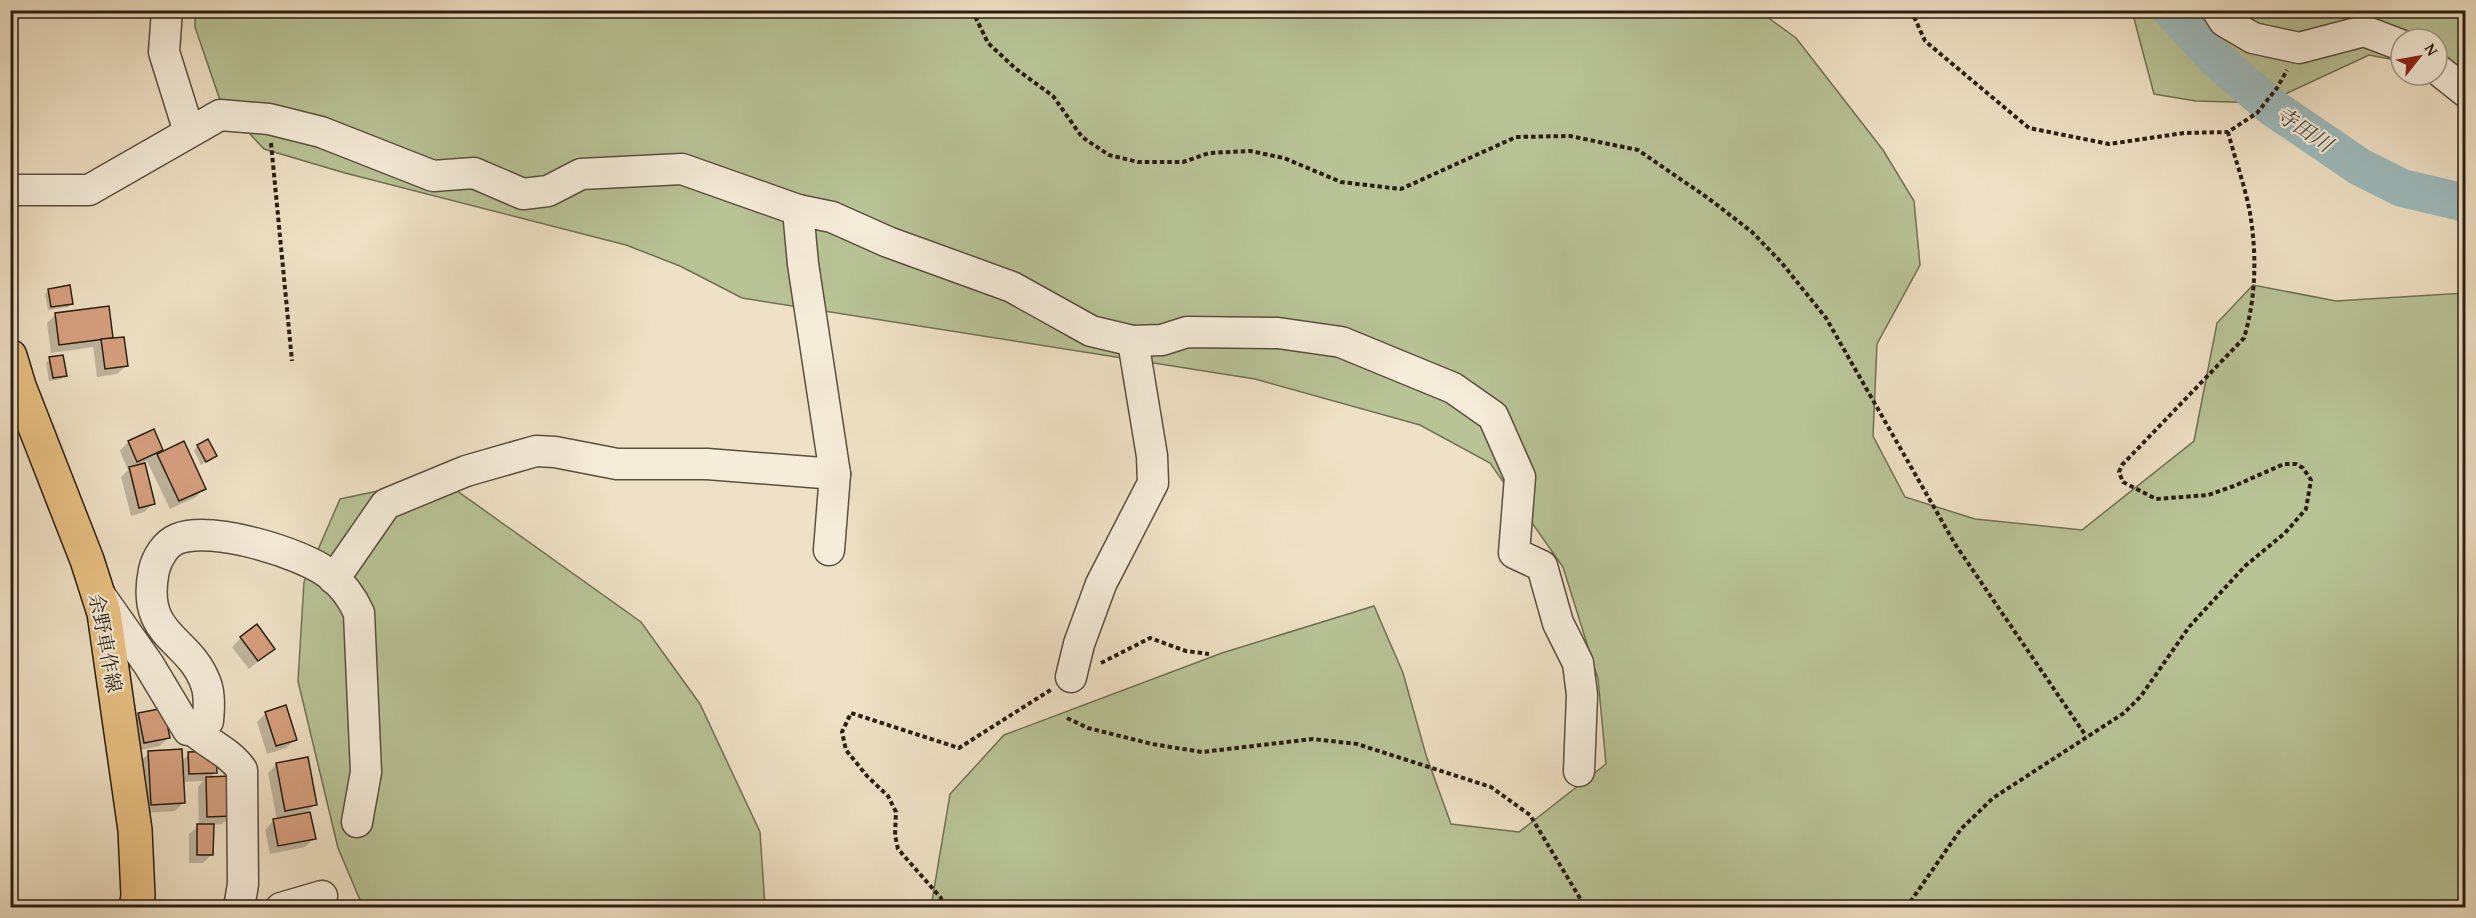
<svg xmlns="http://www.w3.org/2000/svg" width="2476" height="918" font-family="'Gentium Book Plus','Noto Serif JP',serif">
<rect width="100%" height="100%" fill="#efe1c5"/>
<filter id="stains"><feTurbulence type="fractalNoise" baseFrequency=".00333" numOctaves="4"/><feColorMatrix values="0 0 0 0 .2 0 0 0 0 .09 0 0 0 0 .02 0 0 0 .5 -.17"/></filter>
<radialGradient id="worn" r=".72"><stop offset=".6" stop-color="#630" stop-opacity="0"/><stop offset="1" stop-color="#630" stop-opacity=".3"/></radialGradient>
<g fill="#b8c396" stroke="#717054" stroke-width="1.5">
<path d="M 195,11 L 1759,11 L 1796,38 L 1883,150 L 1914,201 L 1920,265 L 1877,344 L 1873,436 L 1905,497 L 1975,519 L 2082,530 L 2194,441 L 2217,323 L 2253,285 L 2336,301 L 2465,293 L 2465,907 L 931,907 L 950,794 L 1004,735 L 1222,653 L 1374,606 L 1403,673 L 1426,755 L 1451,824 L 1519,832 L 1606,764 L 1598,679 L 1563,567 L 1490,463 L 1420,425 L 1255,379 L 742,298 L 680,266 L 626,245 L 345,173 L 264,149 L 221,103 L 195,27 Z"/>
<path d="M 2132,11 L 2465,11 L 2465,66 L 2437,67 L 2437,39 L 2401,39 L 2401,61 L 2369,55 L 2266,103 L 2196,101 L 2154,94 Z"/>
<path d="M 439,478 L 641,622 L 700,704 L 760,832 L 765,907 L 363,907 L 338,848 L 298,681 L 304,582 L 340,499 Z"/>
</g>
<g fill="#0003">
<path d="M 49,290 L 72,303 L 68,307 L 48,310 L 45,294 Z"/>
<path d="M 55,315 L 111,340 L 126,366 L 117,374 L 97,377 L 93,347 L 51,353 L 47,323 Z"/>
<path d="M 50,359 L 65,375 L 61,379 L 49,381 L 46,363 Z"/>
<path d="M 153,431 L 162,453 L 204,488 L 196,497 L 170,509 L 147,461 L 143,463 L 153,504 L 144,512 L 131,516 L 121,477 L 128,470 L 120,451 L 128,442 Z"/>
<path d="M 198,446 L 216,455 L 201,465 L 194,450 Z"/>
<path d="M 241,638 L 273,649 L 249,669 L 232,647 Z"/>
<path d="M 266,713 L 295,740 L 286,748 L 267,754 L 257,722 Z"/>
<path d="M 138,714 L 168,738 L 160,746 L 135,751 L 130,723 Z"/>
<path d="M 149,753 L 181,762 L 189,754 L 216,772 L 210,778 L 231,816 L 222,824 L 212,825 L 212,854 L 203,863 L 189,863 L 189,834 L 199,826 L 198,787 L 203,781 L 183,782 L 184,802 L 175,811 L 143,813 L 140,762 Z"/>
<path d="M 277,764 L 315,804 L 305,815 L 314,839 L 305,847 L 270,854 L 265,830 L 273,821 L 277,820 L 268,773 Z"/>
</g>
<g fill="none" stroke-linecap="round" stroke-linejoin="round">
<path stroke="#6f7c79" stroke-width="6" d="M 2450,200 L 2466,231"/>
<path stroke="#9dbbbe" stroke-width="38" d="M 2171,10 L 2216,59 L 2273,108 L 2360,167 L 2402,188 L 2466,203"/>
</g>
<g fill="#d69f7e" stroke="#2a1e11" stroke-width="1.5">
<path d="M 70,285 L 73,304 L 51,307 L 48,289 Z"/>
<path d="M 109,306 L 113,338 L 59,345 L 55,313 Z"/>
<path d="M 124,337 L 128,366 L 105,369 L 101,339 Z"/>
<path d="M 63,355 L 67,376 L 53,378 L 49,357 Z"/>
<path d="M 154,429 L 163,450 L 137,462 L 128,441 Z"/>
<path d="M 208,439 L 217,456 L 206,462 L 197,445 Z"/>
<path d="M 184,441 L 206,489 L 179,501 L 157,454 Z"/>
<path d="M 145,463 L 155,504 L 139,508 L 129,467 Z"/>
<path d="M 257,624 L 275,649 L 258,661 L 240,637 Z"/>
<path d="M 286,705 L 297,740 L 276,746 L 265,712 Z"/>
<path d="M 164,708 L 170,738 L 144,743 L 138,713 Z"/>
<path d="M 182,749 L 185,803 L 151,805 L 148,751 Z"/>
<path d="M 216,751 L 217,773 L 189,774 L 188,752 Z"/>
<path d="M 308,757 L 317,805 L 285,811 L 276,763 Z"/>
<path d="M 231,776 L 232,816 L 207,817 L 206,777 Z"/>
<path d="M 310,812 L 316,839 L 278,846 L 273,819 Z"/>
<path d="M 197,824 L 214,824 L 213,855 L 197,855 Z"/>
</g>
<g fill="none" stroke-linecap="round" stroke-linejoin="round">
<g stroke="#5b4f3e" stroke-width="33">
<g id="minor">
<path d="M 167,10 L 164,52 L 189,132"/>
<path d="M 2217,10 L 2224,21 L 2253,38 L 2299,48 L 2364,31 L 2401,45"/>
<path d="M 2437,69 L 2466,92"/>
<path d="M 10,190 L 89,190 L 220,115 L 269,119 L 321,132 L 433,176 L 474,173 L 523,194 L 548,191 L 581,174 L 682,169 L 798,210 L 832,217 L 888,242 L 1012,287 L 1091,331 L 1133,341 L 1162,340 L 1187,332 L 1278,333 L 1341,342 L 1453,388 L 1493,416 L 1520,477 L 1514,553 L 1542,566 L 1558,623 L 1578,663 L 1582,695 L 1579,771"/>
<path d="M 798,210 L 803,264 L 835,474 L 829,550"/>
<path d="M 334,579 L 386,504 L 466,471 L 536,451 L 555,452 L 617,464 L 707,464 L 835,474"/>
<path d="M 99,594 L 149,665 L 188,730 L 200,729 L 208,721 C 209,709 210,695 206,684 C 189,636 140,638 154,570 C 157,558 165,544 177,539 C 211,525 302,553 329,574 C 343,585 352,597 359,613 L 366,772 L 357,822"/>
<path d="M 1071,677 L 1079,644 L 1101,584 L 1153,483 L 1152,456 L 1133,341"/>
<path d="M 193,730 C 208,744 230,752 242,770 L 243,884 L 239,908"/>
<path d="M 281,908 L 322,896"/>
</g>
</g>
<g stroke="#2a1e11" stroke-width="36">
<path id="major" d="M 10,356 L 19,386 L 87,560 L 104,613 L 135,830 L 138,896 L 136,908"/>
</g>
<g stroke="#2a1e11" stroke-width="4" stroke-dasharray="4.5 3" stroke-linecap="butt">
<path d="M 972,10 L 988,43 L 1016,69 L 1053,96 L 1082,137 L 1109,155 L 1138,162 L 1183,162 L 1209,153 L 1250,151 L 1284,158 L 1341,182 L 1401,189 L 1516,137 L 1570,136 L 1638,150 L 1708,198 L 1752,232 L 1781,262 L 1826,318 L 1955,544 L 2086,736"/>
<path d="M 1911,10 L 1925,41 L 2029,128 L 2109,144 L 2184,133 L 2228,132 L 2257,113 L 2277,88 L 2287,70"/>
<path d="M 271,143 L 292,361"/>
<path d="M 1101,663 L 1150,638 L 1186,651 L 1209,654"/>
<path d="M 1067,718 L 1088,728 L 1152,744 L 1202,752 L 1313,739 L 1357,744 L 1491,787 L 1530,815 L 1581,900 L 1588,908"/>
<path d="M 942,908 L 941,898 L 898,849 L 895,835 L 896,812 L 888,796 L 867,776 L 846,750 L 842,732 L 851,713 L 959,748 L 1052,689"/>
<path d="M 1906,908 L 1961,829 L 1993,798 L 2124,713 L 2141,696 L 2189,627 L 2245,566 L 2285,533 L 2306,509 L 2311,480 L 2303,468 L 2296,464 L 2284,464 L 2234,486 L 2208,495 L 2156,499 L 2123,482 L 2119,472 L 2122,465 L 2244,338 C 2256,298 2257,255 2250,213 C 2245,186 2235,159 2228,132"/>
</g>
<use href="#minor" stroke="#f5ecd9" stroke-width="30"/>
<use href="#major" stroke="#e8c082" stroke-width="33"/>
</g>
<g text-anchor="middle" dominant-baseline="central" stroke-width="4.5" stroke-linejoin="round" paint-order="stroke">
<g font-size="20" fill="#2a1e11" stroke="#f5ecd9">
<text transform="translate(106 643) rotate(79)">余野車作線</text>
</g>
<g font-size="21" font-style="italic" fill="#4c4d45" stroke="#f5ecd9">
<text transform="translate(2304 129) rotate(34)">寺田川</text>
</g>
</g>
<rect width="2476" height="918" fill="none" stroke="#efe1c5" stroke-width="36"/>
<rect x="12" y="12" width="2452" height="894" fill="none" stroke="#2a1e11" stroke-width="3"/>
<rect x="18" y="18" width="2440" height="882" fill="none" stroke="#2a1e11" stroke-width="1.5"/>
<g transform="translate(2419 57) rotate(59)"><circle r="28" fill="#f5ecd9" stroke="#a49a89" stroke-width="1.5"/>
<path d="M0-4.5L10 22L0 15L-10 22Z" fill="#8f2418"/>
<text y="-9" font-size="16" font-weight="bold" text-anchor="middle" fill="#2a1e11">N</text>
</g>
<rect width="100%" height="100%" filter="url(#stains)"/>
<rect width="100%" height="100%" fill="url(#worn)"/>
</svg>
